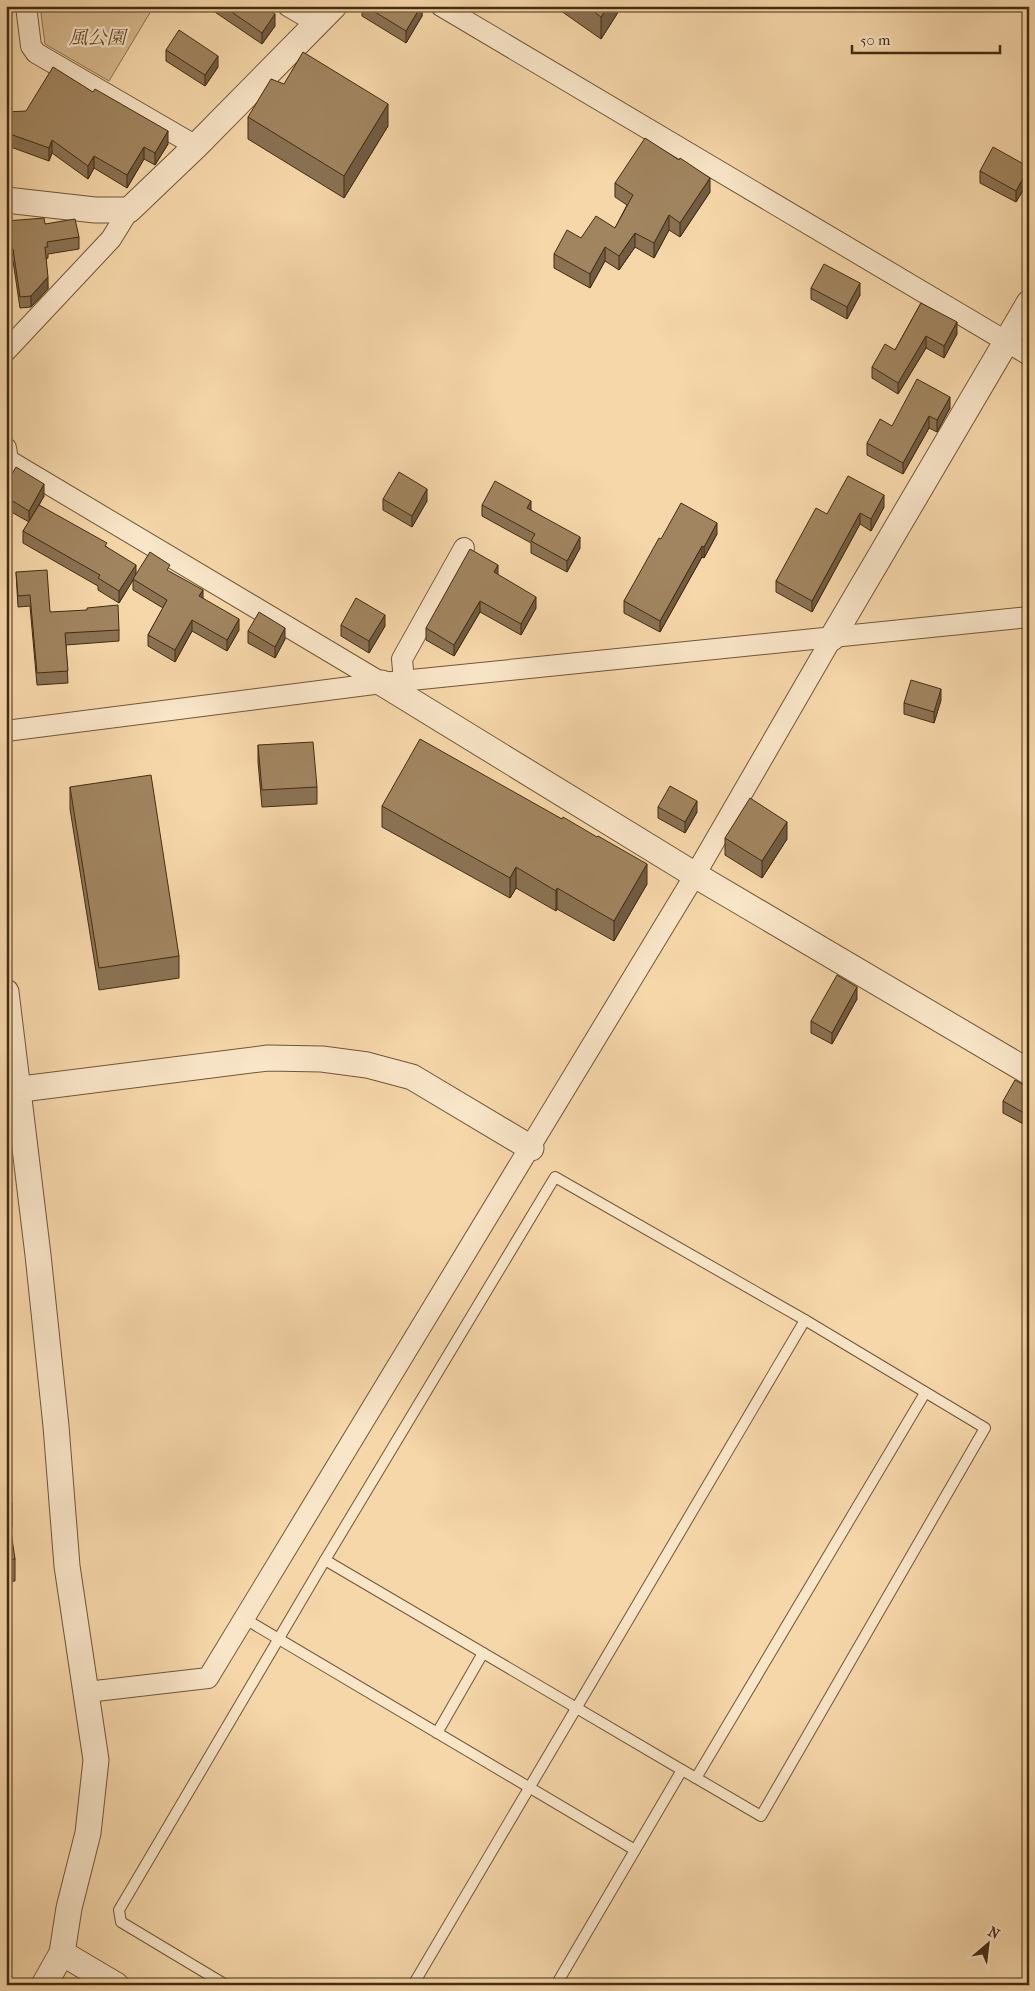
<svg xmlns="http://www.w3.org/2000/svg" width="1035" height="1991" font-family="'IM FELL French Canon','Noto Serif JP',serif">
<rect width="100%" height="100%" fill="#f6d7aa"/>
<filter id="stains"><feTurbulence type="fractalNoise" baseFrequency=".004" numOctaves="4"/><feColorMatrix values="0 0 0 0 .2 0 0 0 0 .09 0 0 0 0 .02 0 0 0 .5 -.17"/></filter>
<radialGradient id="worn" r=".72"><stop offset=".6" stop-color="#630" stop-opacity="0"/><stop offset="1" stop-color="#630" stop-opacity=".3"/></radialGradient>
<path fill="#d8ba90" stroke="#8e7350" d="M 40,6 L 154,6 L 109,81 L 45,44 Z"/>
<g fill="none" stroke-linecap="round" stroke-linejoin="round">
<g stroke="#705736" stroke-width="12">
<g id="service">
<path d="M 325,1560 L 682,1770"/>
<path d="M 245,1619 L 635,1850"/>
<path d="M 437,1733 L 483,1653"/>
<path d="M 226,1985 L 121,1922 L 119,1910 L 325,1560 L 555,1177 L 805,1320 L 985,1428 L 761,1816 L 696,1778"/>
<path d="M 413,1985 L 805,1320"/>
<path d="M 556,1985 L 682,1770 L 696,1778 L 925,1393"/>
</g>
</g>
<g stroke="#705736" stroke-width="22">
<g id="minor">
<path d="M 26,6 L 31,46 L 36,53 L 196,146"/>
<path d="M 288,6 L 317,23"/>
<path d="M 441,6 L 1029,355"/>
<path d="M 6,351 L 111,239 L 129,210"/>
<path d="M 6,448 L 8,460 L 382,683"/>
<path d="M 404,681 L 402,659 L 464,548"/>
<path d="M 6,731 L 382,683 L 1029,617"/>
<path d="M 87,1692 L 208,1678 L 695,875 L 832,638"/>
</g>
</g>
<g stroke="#705736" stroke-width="27">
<g id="tertiary">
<path d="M 6,200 L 95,210 L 129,210 L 196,146 L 334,6"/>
<path d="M 832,638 L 1029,303"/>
<path d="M 382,683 L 695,875 L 1029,1072"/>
<path d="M 6,992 L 38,1255 L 56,1426 L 67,1566 L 96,1760 L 88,1833 L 69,1908 L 62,1953 L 44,1985"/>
<path d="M 6,1091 L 268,1058 L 322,1059 L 367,1065 L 412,1077 L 531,1148"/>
<path d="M 62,1953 L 116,1985"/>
</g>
</g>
<use href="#service" stroke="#f9e5c8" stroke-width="10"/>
<use href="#minor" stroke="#f9e5c8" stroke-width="20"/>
<use href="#tertiary" stroke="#f9e5c8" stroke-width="25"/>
</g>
<g fill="#8a7253" stroke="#442c10">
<path d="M 206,6 L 263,6 L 275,26 L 262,44 Z"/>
<path d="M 362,6 L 422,6 L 422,16 L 406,43 L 362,16 Z"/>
<path d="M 554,6 L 622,6 L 601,39 Z"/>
<path d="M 166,50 L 218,67 L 205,86 L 166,61 Z"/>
<path d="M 6,112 L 168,144 L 155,165 L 144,159 L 127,188 L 94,168 L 88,179 L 52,153 L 49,161 L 8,146 L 9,175 L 6,175 Z"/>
<path d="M 248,117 L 388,126 L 344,198 L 248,139 Z"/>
<path d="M 1029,167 L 1029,180 L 1016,202 L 980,183 L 980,171 Z"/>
<path d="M 615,183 L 710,192 L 680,237 L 669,230 L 654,258 L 635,247 L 619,270 L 605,261 L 590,288 L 554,268 L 554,254 L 581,238 L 615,228 L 627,205 L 615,197 Z"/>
<path d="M 6,221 L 45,224 L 79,237 L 79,249 L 48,254 L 48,258 L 46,259 L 48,289 L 31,307 L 20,308 L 13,261 L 6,261 Z"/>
<path d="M 811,288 L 860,295 L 847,319 L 811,299 Z"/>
<path d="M 921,303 L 957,334 L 944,358 L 926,348 L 898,394 L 872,378 L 872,367 L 895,350 Z"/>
<path d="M 950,408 L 937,432 L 929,428 L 903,474 L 867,455 L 867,443 L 892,426 Z"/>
<path d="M 6,484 L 44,496 L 39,505 L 107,547 L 136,575 L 170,572 L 203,598 L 239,630 L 227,651 L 192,631 L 175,662 L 148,646 L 148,635 L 163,608 L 133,590 L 133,580 L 119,603 L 98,590 L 98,586 L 23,543 L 23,531 L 29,522 L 6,509 Z"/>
<path d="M 383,499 L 427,501 L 412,527 L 383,510 Z"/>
<path d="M 482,505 L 531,510 L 580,548 L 567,572 L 531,553 L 531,543 L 482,516 Z"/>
<path d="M 884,507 L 871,531 L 860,524 L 812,612 L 776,592 L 776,581 L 827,514 Z"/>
<path d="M 717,534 L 704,558 L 702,557 L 660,632 L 624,613 L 624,601 L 661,539 Z"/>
<path d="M 16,572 L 50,612 L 119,630 L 119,641 L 66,645 L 68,683 L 37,685 L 30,606 L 18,607 Z"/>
<path d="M 498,575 L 536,608 L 521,635 L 480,612 L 454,656 L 426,640 L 426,628 Z"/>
<path d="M 341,625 L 385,626 L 369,653 L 341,636 Z"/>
<path d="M 248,631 L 285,639 L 275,658 L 248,643 Z"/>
<path d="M 941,700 L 934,723 L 904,714 L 904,703 Z"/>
<path d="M 258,745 L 317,787 L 317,804 L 262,807 L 258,762 Z"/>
<path d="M 70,787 L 179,956 L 179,978 L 99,990 L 70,809 Z"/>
<path d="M 382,806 L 647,884 L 614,941 L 557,909 L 556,911 L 516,888 L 510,898 L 382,827 Z"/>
<path d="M 658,807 L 697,812 L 685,833 L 658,818 Z"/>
<path d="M 725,838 L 787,839 L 762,878 L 725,855 Z"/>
<path d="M 857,999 L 832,1044 L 811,1033 L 811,1021 Z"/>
<path d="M 1029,1088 L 1029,1127 L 1003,1113 L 1003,1101 Z"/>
<path d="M 6,1499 L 12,1526 L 7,1533 L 15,1559 L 15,1581 L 6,1582 Z"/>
</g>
<g fill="#715d43" stroke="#442c10">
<path d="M 421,6 L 422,6 L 422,16 L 406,43 L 406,31 Z"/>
<path d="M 608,6 L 622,6 L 601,39 L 601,17 Z"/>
<path d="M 275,14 L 275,26 L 262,44 L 262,33 Z"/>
<path d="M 218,56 L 218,67 L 205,86 L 205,75 Z"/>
<path d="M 388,104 L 388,126 L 344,198 L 344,176 Z"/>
<path d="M 168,131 L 168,144 L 155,165 L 155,153 Z"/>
<path d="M 52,140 L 52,153 L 49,161 L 49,148 Z"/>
<path d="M 144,147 L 144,159 L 127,188 L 127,175 Z"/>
<path d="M 94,156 L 94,168 L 88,179 L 88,166 Z"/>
<path d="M 1029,168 L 1029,180 L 1016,202 L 1016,191 Z"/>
<path d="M 710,178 L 710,192 L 680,237 L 680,223 Z"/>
<path d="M 669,215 L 669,230 L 654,258 L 654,243 Z"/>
<path d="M 635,233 L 635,247 L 619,270 L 619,256 Z"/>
<path d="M 605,247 L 605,261 L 590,288 L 590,274 Z"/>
<path d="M 48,277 L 48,289 L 31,307 L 31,296 Z"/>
<path d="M 860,283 L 860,295 L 847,319 L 847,307 Z"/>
<path d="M 957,322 L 957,334 L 944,358 L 944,346 Z"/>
<path d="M 926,336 L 926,348 L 898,394 L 898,383 Z"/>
<path d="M 950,397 L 950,408 L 937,432 L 937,420 Z"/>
<path d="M 929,416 L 929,428 L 903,474 L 903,463 Z"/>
<path d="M 44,484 L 44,496 L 29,522 L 29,511 Z"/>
<path d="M 427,489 L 427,501 L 412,527 L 412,516 Z"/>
<path d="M 884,495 L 884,507 L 871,531 L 871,519 Z"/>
<path d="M 531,501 L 531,512 L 527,508 Z"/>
<path d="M 860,513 L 860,524 L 812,612 L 812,601 Z"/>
<path d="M 717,523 L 717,534 L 704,558 L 704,547 Z"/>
<path d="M 580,537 L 580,548 L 567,572 L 567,561 Z"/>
<path d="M 702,546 L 702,557 L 660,632 L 660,621 Z"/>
<path d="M 136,565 L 136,576 L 133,579 L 133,580 L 119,603 L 119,591 Z"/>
<path d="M 498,565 L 498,577 L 494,572 Z"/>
<path d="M 203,590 L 203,601 L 199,596 Z"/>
<path d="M 536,597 L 536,608 L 521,635 L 521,624 Z"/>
<path d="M 480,601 L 480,612 L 454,656 L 454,645 Z"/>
<path d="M 385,615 L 385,626 L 369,653 L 369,641 Z"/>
<path d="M 239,619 L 239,630 L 227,651 L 227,640 Z"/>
<path d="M 192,620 L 192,631 L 175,662 L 175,650 Z"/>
<path d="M 285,628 L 285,639 L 275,658 L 275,647 Z"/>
<path d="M 941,689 L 941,700 L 934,723 L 934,712 Z"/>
<path d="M 697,801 L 697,812 L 685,833 L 685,822 Z"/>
<path d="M 787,822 L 787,839 L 762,878 L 762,861 Z"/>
<path d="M 647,864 L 647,884 L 614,941 L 614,921 Z"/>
<path d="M 516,867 L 516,888 L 510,898 L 510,878 Z"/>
<path d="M 557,888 L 557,909 L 556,911 L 556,891 Z"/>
<path d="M 857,987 L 857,999 L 832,1044 L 832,1033 Z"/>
<path d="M 12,1503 L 12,1526 L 6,1534 L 6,1512 Z"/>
</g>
<g fill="#a18560" stroke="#442c10">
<path d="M 223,6 L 263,6 L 275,14 L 262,33 Z"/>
<path d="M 365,6 L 421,6 L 406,31 Z"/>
<path d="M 586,6 L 608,6 L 601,17 Z"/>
<path d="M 179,30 L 218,56 L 205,75 L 166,50 Z"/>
<path d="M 303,52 L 388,104 L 344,176 L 248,117 L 271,79 L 284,84 Z"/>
<path d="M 53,67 L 93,92 L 95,89 L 168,131 L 155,153 L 144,147 L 127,175 L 94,156 L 88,166 L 52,140 L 49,148 L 7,133 L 9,163 L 6,163 L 6,112 L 26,111 Z"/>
<path d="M 645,138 L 679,160 L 680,158 L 710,178 L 680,223 L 669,215 L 654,243 L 635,233 L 619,256 L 605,247 L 590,274 L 554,254 L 567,230 L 581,238 L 596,216 L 615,228 L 633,195 L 615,183 Z"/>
<path d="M 993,147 L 1029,167 L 1029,168 L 1016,191 L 980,171 Z"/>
<path d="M 44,218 L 45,224 L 75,219 L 79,237 L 47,242 L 48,247 L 45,247 L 48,277 L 31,296 L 20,297 L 13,249 L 6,250 L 6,221 Z"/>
<path d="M 824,264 L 860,283 L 847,307 L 811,288 Z"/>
<path d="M 921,303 L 957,322 L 944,346 L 926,336 L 898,383 L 872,367 L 885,344 L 895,350 Z"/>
<path d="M 917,379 L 950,397 L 937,420 L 929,416 L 903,463 L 867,443 L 880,419 L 892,426 Z"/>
<path d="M 16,467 L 44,484 L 29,511 L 6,497 L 6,484 Z"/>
<path d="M 399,472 L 427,489 L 412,516 L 383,499 Z"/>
<path d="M 848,476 L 884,495 L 871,519 L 860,513 L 812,601 L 776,581 L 816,508 L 827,514 Z"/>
<path d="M 495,481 L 531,501 L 527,508 L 580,537 L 567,561 L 531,541 L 535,534 L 482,505 Z"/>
<path d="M 681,503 L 717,523 L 704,547 L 702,546 L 660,621 L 624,601 L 659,538 L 661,539 Z"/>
<path d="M 39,505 L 107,543 L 105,546 L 136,565 L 119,591 L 98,578 L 100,575 L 23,531 Z"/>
<path d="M 470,549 L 498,565 L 494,572 L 536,597 L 521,624 L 480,601 L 454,645 L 426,628 Z"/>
<path d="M 150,552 L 170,565 L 167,570 L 203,590 L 199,596 L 239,619 L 227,640 L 192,620 L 175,650 L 148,635 L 167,600 L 133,579 Z"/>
<path d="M 47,570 L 50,612 L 87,610 L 87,608 L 118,605 L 119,630 L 65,633 L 68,671 L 37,673 L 30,595 L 18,596 L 16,572 Z"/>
<path d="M 356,598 L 385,615 L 369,641 L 341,625 Z"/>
<path d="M 259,612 L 285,628 L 275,647 L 248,631 Z"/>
<path d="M 911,680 L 941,689 L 934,712 L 904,703 Z"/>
<path d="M 420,739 L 562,819 L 563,817 L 597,837 L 598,836 L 647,864 L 614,921 L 557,888 L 556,891 L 516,867 L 510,878 L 382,806 Z"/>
<path d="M 313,742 L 317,787 L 262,790 L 258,745 Z"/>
<path d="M 151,775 L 179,956 L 99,968 L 70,787 Z"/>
<path d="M 670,786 L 697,801 L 685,822 L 658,807 Z"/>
<path d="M 750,798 L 787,822 L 762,861 L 725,838 Z"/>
<path d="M 837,975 L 857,987 L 832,1033 L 811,1021 Z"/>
<path d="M 1015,1080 L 1029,1088 L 1029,1116 L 1003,1101 Z"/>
<path d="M 6,1499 L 12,1503 L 6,1512 Z"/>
<path d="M 11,1532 L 15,1559 L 6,1560 L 6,1533 Z"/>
</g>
<g text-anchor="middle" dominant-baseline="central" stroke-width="4.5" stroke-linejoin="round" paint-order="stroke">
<g font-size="19" font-style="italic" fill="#62482a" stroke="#f9e5c8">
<text x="97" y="38">風公園</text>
</g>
</g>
<rect width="1035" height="1991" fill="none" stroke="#f6d7aa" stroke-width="25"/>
<rect x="8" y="8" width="1020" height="1976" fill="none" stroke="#442c10" stroke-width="2.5"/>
<rect x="12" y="12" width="1010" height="1966" fill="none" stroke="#442c10"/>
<g transform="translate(988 1944) rotate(28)" stroke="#f9e5c8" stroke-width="4" paint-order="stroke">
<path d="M0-4L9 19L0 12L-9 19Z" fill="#442c10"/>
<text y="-8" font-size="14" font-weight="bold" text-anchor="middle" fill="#442c10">N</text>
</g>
<path d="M852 45v8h148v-8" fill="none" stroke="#442c10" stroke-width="2.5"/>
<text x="860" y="45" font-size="15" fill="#442c10" stroke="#f9e5c8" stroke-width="4" paint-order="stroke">50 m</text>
<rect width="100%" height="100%" filter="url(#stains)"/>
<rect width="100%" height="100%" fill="url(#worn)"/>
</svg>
